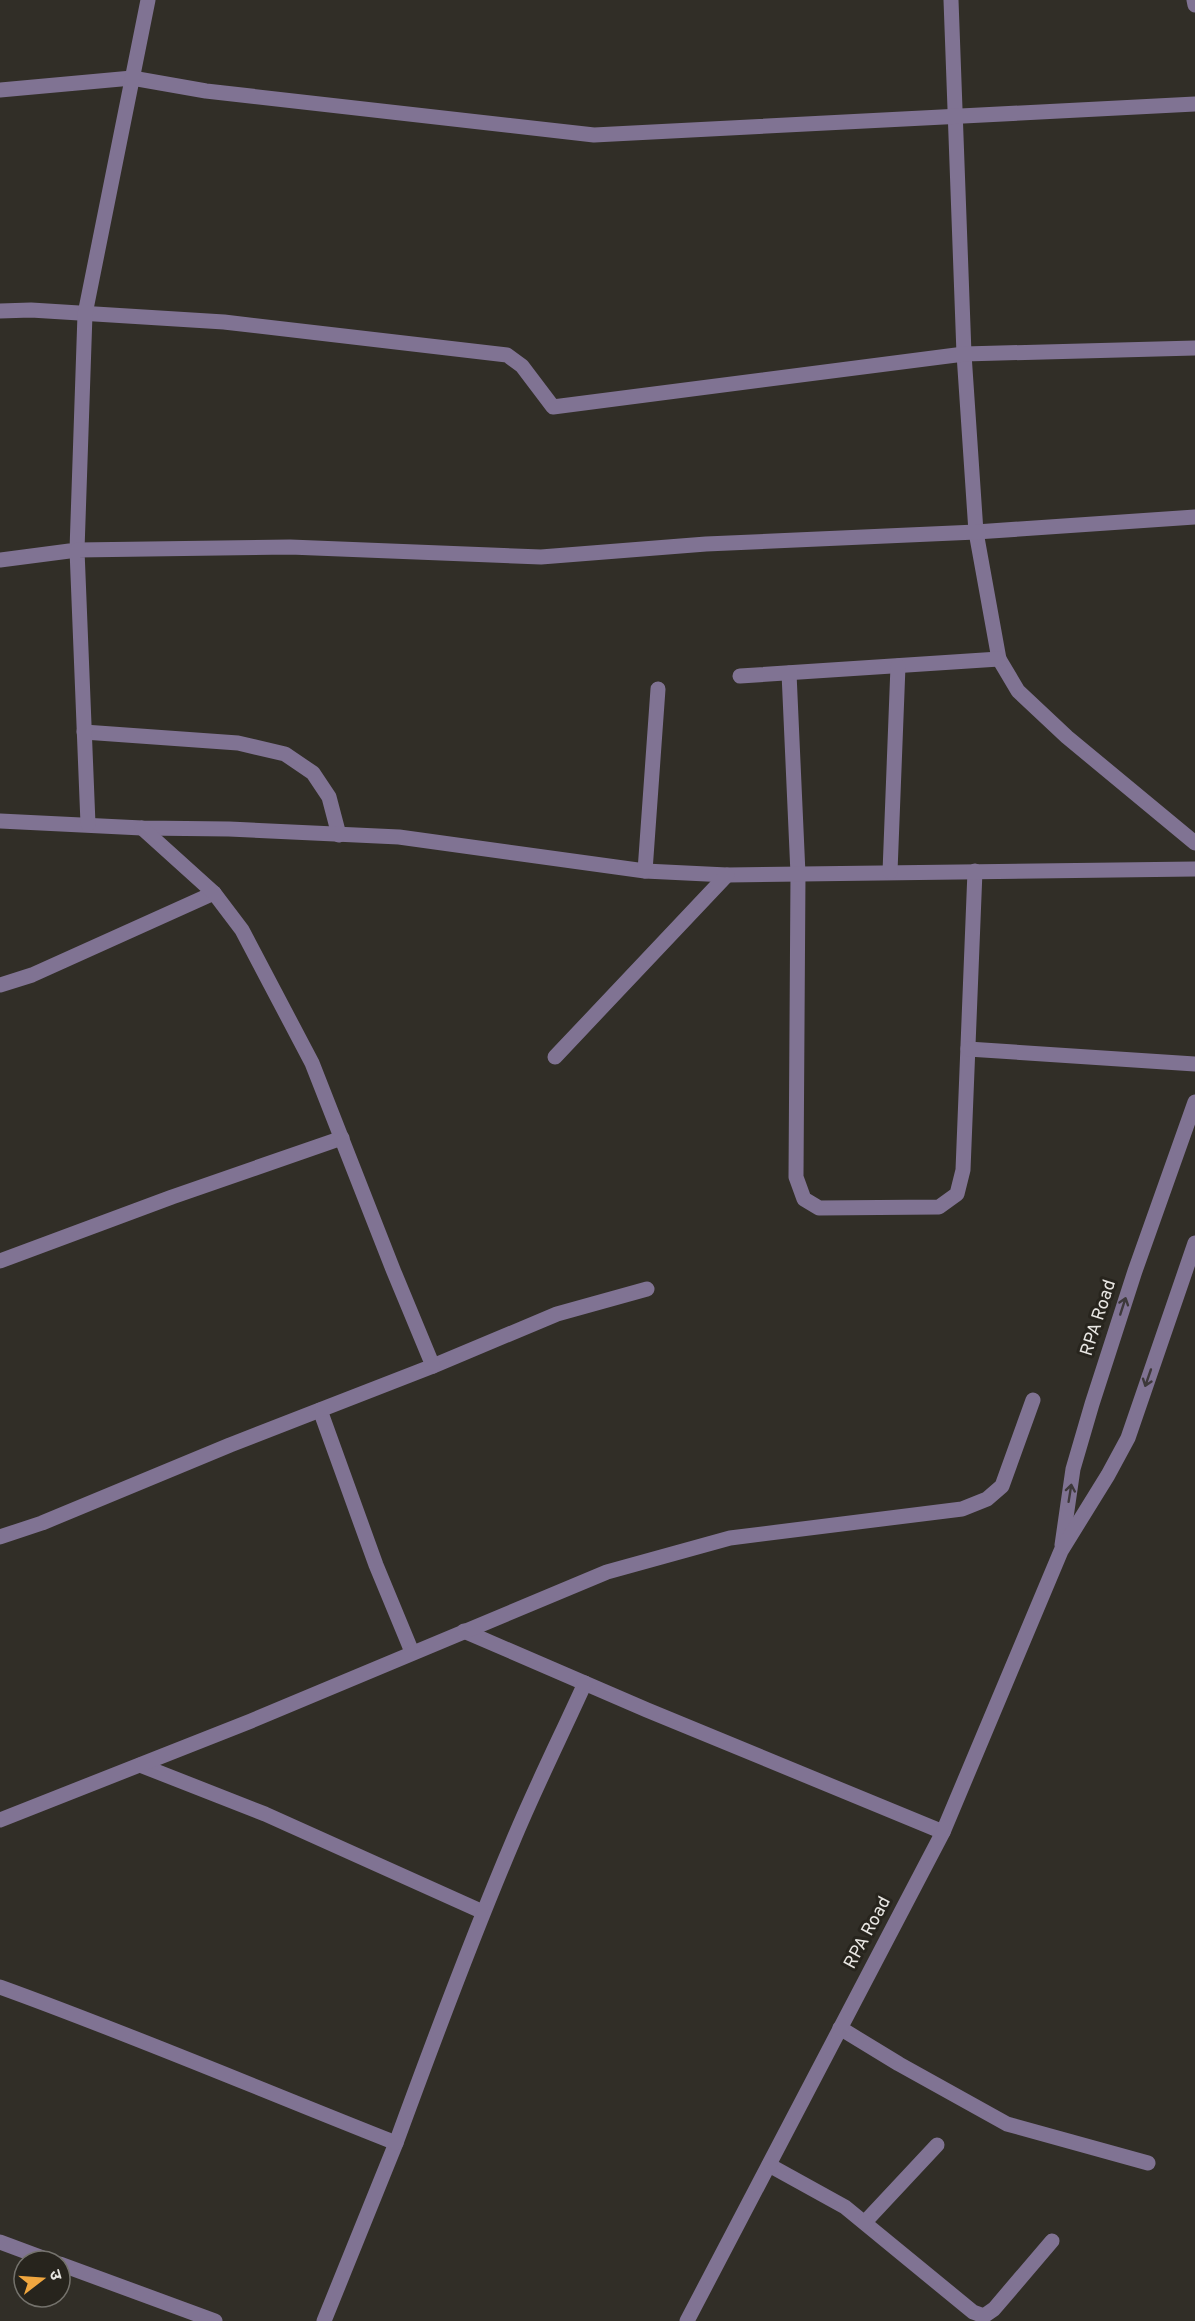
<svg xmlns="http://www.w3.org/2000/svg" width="1195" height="2321" font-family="Overpass,'Noto Sans Devanagari',sans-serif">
<rect width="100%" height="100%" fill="#312e27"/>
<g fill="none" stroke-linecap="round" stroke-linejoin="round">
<g stroke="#807393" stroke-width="15">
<path d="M 951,0 L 964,354 L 976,532 L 999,659 L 1018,691 L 1067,737 L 1195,843"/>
<path d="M 1194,0 L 1195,5"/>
<path d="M 0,90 L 132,78 L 206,91 L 594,135 L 1195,104"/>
<path d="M 0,311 L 31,310 L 224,322 L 507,355 L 522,366 L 553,407 L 964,354 L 1195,348"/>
<path d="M 0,560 L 77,550 L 85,314 L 148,0"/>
<path d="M 789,673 L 798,874 L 796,1177 L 804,1199 L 819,1208 L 939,1207 L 957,1194 L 963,1170 L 975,871"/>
<path d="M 740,676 L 999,659"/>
<path d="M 84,732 L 238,743 L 285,754 L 313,773 L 329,797 L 339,835"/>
<path d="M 0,821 L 142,828 L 229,829 L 399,837 L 645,871 L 727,875 L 1195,869"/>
<path d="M 88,824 L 77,550 L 290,547 L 541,557 L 706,544 L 976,532 L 1195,517"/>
<path d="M 645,871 L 658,689"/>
<path d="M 890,872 L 898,666"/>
<path d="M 0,985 L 32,975 L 214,893"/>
<path d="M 968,1049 L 1195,1064"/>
<path d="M 555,1057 L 727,875"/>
<path d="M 0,1261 L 172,1197 L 342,1138"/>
<path d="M 433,1366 L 557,1314 L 647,1289"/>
<path d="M 320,1410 L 376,1565 L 412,1652"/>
<path d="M 0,1537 L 42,1523 L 230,1445 L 433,1366 L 394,1272 L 312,1063 L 242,930 L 214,893 L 142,828"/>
<path d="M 1062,1545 L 1073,1469 L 1092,1404 L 1135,1271 L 1195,1102"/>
<path d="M 464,1631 L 647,1710 L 943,1832"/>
<path d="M 140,1765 L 265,1814 L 483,1912"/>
<path d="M 0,1820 L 251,1721 L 607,1572 L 730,1538 L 962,1509 L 987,1499 L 1002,1486 L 1033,1400"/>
<path d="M 0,1987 C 133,2035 264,2091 396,2143 L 324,2321"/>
<path d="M 840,2028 L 899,2064 L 1007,2124 L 1148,2163"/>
<path d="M 396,2143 C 433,2042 471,1940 513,1841 C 535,1788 561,1736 585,1683"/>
<path d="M 769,2165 L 845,2207 L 973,2312 L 984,2316 L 994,2309 L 1052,2241"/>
<path d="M 865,2222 L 937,2145"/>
<path d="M 0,2242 L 51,2261"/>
<path d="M 60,2264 L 215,2321"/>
<path d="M 687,2321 L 943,1832 L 1061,1551 L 1108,1475 L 1128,1438 L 1195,1243"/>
</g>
</g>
<defs><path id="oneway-shaft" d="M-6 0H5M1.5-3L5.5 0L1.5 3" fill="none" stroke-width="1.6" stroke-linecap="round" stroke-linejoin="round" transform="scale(1.5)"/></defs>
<g stroke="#3d383a">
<use href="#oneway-shaft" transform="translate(1123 1306) rotate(-72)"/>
<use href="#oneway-shaft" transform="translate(1148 1378) rotate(109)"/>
<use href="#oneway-shaft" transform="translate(1070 1493) rotate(-81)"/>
</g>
<g text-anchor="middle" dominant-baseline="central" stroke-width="6" stroke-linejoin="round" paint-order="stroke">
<g font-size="18" fill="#e8e6e2" stroke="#27241d">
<text transform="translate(1099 1318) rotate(-72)">RPA Road</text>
<text transform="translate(868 1933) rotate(-62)">RPA Road</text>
</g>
</g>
<g transform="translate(42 2279) rotate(73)"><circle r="28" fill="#27241d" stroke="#74726c" stroke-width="1.5"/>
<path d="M0-4.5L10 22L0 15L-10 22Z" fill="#f0a63f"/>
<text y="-9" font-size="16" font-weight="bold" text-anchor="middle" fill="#e8e6e2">उ</text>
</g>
</svg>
